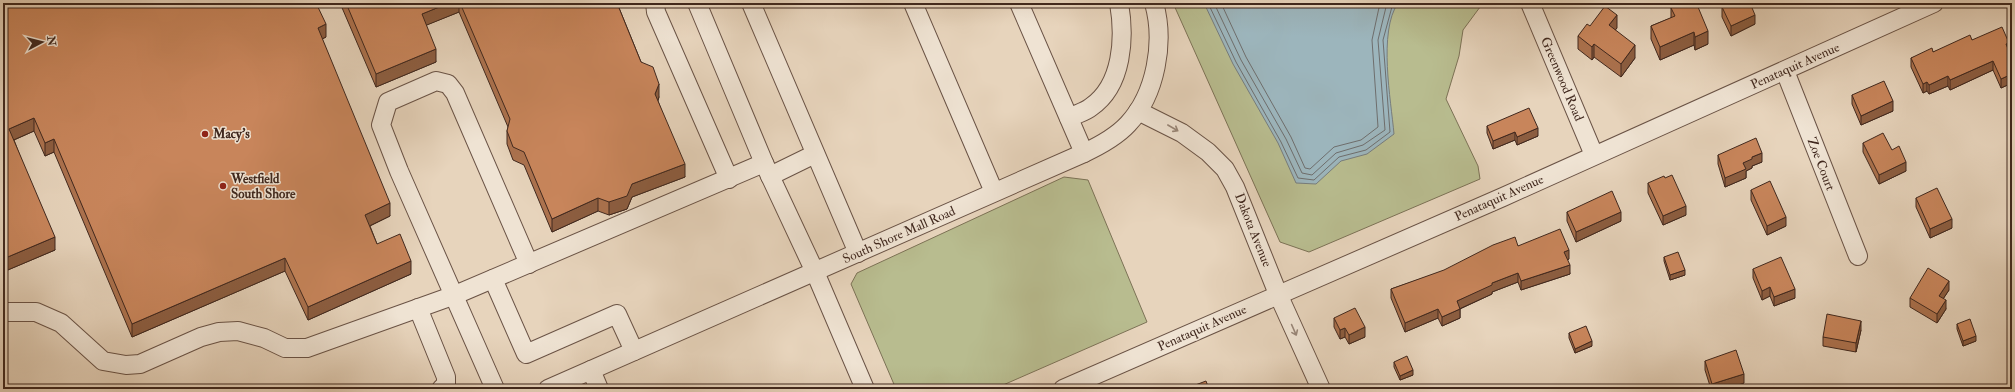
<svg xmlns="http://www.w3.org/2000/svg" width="2015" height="392" font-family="'IM FELL Double Pica',serif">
<rect width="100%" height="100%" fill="#e7d4bc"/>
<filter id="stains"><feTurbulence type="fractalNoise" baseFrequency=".005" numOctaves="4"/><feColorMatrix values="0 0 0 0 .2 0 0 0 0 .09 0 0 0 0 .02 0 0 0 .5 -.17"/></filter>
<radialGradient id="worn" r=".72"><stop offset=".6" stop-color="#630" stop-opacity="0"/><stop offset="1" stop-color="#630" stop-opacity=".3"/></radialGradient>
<g fill="#b8bc8f" stroke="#7c7256">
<path d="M 1173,3 L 1483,3 L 1463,30 L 1459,56 L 1446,99 L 1478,166 L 1480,179 L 1309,252 L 1280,242 Z"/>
<path d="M 1064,177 L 1088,180 L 1147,322 L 994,389 L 896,389 L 851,284 L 857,273 Z"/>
</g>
<path fill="#9cb5bc" stroke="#777d7d" d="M 1204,3 L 1398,3 C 1378,32 1391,100 1394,134 L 1367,154 L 1341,161 L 1316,184 L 1296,183 L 1278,143 L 1233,64 Z"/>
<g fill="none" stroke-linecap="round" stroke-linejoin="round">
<g stroke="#6e6e6d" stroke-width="1">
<path d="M 1208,3 L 1236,62 L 1281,142 L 1298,178 L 1314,180 L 1339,157 L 1366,150 L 1390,132 L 1383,40 L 1393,3"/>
<path d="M 1214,3 L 1241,60 L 1286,139 L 1302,173 L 1312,175 L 1336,153 L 1363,145 L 1385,130 L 1378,40 L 1387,3"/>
<path d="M 1221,3 L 1246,57 L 1291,137 L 1305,168 L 1310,169 L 1334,147 L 1361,140 L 1378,127 L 1372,40 L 1380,3"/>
</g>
<g stroke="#6a5346" stroke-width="20">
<g id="minor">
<path d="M 655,3 L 656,12 L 729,179"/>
<path d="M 697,3 L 764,163 L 815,272 L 865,389"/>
<path d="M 751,3 L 858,253"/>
<path d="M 913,3 L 994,192"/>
<path d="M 1019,3 L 1084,153"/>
<path d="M 1530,3 L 1594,155"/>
<path d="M 1785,71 L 1858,256"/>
<path d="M 1138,111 L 1182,133 L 1208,152 L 1225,169 L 1235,187 L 1278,294 L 1321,389"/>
<path d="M 1069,118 C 1076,114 1085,112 1091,107 C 1123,85 1125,37 1119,3"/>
<path d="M 770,176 L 815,154"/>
<path d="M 493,279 L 526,354 L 617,314 L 634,351"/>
<path d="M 418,308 L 446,377 L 446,384 L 441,389"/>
<path d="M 3,312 L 36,312 L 61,323 L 103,361 L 126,365 L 140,364 L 201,337 L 219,332 L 238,331 L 264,338 L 285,348 L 307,348 L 455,295 L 764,163"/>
<path d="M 591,370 L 599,389"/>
<path d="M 495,389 L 399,171 L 381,125 L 388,102 L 436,81 L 448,84 L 455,93 L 529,264"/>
<path d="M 548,389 L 1084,153 C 1099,146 1116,137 1128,124 C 1156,94 1165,42 1154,3"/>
<path d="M 1063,389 L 1503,197 L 1934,3"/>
</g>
</g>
<use href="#minor" stroke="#efe3d3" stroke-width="18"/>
</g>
<g fill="#ac724e" stroke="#40281e">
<path d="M 3,3 L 326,37 L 322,39 L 390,216 L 370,226 L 377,244 L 411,274 L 308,320 L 285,271 L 132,337 L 54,152 L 45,156 L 34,131 L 14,140 L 55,250 L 3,272 Z"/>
<path d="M 340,3 L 617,3 L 641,62 L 659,97 L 658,101 L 685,177 L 632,197 L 627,209 L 609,215 L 598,211 L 552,232 L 524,165 L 513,160 L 507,144 L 507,131 L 508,127 L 459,12 L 426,25 L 436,62 L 376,87 Z"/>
<path d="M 1722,7 L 1755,24 L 1731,36 L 1722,17 Z"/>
<path d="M 1671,8 L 1708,44 L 1695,50 L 1694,45 L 1660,60 L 1651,39 L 1651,26 L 1671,18 Z"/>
<path d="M 1590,26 L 1617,28 L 1615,30 L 1635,58 L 1621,77 L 1594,57 L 1592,60 L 1578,49 L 1578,36 Z"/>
<path d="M 1972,40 L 2009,52 L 2012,59 L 2012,83 L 2001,88 L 1993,70 L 1950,90 L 1948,86 L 1929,94 L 1927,91 L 1923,93 L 1911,67 L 1911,58 L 1933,52 Z"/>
<path d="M 1852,95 L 1893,111 L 1861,125 L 1852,104 Z"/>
<path d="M 1487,126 L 1538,136 L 1517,145 L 1515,140 L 1493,149 L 1487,133 Z"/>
<path d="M 1863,143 L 1892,150 L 1906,171 L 1879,184 L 1863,152 Z"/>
<path d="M 1718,155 L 1762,162 L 1752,166 L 1752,168 L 1746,171 L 1746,178 L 1725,187 L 1718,164 Z"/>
<path d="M 1648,183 L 1686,215 L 1663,225 L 1648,193 Z"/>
<path d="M 1751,190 L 1786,226 L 1767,235 L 1751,200 Z"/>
<path d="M 1916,198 L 1952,228 L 1930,238 L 1916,207 Z"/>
<path d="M 1567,212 L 1621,221 L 1576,242 L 1567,221 Z"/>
<path d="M 1518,246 L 1569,259 L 1567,260 L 1570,274 L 1521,290 L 1518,282 L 1492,292 L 1492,294 L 1460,309 L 1460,318 L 1442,326 L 1438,318 L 1405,332 L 1391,298 L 1391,289 Z"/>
<path d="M 1664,257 L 1685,275 L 1670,280 L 1664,261 Z"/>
<path d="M 1753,269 L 1795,298 L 1774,306 L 1770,296 L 1762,300 L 1753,278 Z"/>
<path d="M 1949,290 L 1943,299 L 1946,309 L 1937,323 L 1910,307 L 1910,298 Z"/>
<path d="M 1334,318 L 1365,337 L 1349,344 L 1345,337 L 1340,339 L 1334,327 Z"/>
<path d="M 1957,324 L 1976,341 L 1963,346 L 1957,329 Z"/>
<path d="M 1861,330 L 1856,352 L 1823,346 L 1823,337 Z"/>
<path d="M 1569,333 L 1592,346 L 1575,353 L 1569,338 Z"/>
<path d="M 1705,361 L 1744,383 L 1726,389 L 1711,389 L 1705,370 Z"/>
<path d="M 1394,362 L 1413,375 L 1400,380 L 1394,367 Z"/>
</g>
<g fill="#8c5d40" stroke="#40281e">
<path d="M 449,3 L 459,3 L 459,12 L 422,27 L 422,14 Z"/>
<path d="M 1796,3 L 1801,3 L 1796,6 Z"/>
<path d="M 1617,15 L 1617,28 L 1609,38 L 1609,25 Z"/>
<path d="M 1755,15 L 1755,24 L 1731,36 L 1731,26 Z"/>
<path d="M 326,24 L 326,37 L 318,41 L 318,28 Z"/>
<path d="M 1708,31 L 1708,44 L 1695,50 L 1695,37 Z"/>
<path d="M 1694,32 L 1694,45 L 1660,60 L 1660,47 Z"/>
<path d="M 2009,43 L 2009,52 L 2006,54 L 2006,44 Z"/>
<path d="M 1594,44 L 1594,57 L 1592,60 L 1592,47 Z"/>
<path d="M 1635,45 L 1635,58 L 1621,77 L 1621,64 Z"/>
<path d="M 436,49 L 436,62 L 376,87 L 376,74 Z"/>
<path d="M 1993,61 L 1993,70 L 1950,90 L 1950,80 Z"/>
<path d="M 2012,74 L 2012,83 L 2001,88 L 2001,79 Z"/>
<path d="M 1948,76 L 1948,86 L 1929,94 L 1929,85 Z"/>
<path d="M 1927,82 L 1927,91 L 1923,93 L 1923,84 Z"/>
<path d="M 659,84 L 659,97 L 655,107 L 655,94 Z"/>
<path d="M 1893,101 L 1893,111 L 1861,125 L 1861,116 Z"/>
<path d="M 34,118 L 34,131 L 9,142 L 9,129 Z"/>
<path d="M 1538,128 L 1538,136 L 1517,145 L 1517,137 Z"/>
<path d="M 1515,132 L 1515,140 L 1493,149 L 1493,141 Z"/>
<path d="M 54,139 L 54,152 L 45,156 L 45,143 Z"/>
<path d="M 1762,153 L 1762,162 L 1752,166 L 1752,168 L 1746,171 L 1746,178 L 1725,187 L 1725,178 L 1743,163 L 1752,157 Z"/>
<path d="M 1906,162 L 1906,171 L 1879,184 L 1879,175 Z"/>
<path d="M 685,164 L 685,177 L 632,197 L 627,209 L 609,215 L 609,202 L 632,184 Z"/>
<path d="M 598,198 L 598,211 L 552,232 L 552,219 Z"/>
<path d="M 390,203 L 390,216 L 365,228 L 365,215 Z"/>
<path d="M 1686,206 L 1686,215 L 1663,225 L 1663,216 Z"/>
<path d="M 1621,212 L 1621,221 L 1576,242 L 1576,232 Z"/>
<path d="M 1786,217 L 1786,226 L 1767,235 L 1767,226 Z"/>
<path d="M 1952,219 L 1952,228 L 1930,238 L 1930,229 Z"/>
<path d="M 55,237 L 55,250 L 3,272 L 3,259 Z"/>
<path d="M 1569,250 L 1569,259 L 1564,261 L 1564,252 Z"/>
<path d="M 285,258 L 285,271 L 132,337 L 132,324 Z"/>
<path d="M 411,261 L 411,274 L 308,320 L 308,307 Z"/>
<path d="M 1570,265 L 1570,274 L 1521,290 L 1521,281 Z"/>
<path d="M 1685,270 L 1685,275 L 1670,280 L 1670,275 Z"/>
<path d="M 1518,273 L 1518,282 L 1492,292 L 1492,294 L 1457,310 L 1457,301 L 1492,283 Z"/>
<path d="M 1949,281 L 1949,290 L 1939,305 L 1939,296 Z"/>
<path d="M 1770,287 L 1770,296 L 1762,300 L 1762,291 Z"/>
<path d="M 1795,289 L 1795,298 L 1774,306 L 1774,297 Z"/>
<path d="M 1946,300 L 1946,309 L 1937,323 L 1937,314 Z"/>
<path d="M 1438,309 L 1438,318 L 1405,332 L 1405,323 Z"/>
<path d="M 1460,309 L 1460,318 L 1442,326 L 1442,317 Z"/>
<path d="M 1861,321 L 1861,330 L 1856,352 L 1856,343 Z"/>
<path d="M 1365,327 L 1365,337 L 1349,344 L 1349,335 Z"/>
<path d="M 1345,328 L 1345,337 L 1340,339 L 1340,330 Z"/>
<path d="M 1976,336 L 1976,341 L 1963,346 L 1963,341 Z"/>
<path d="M 1592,341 L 1592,346 L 1575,353 L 1575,349 Z"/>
<path d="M 1413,370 L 1413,375 L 1400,380 L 1400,376 Z"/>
<path d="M 1744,374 L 1744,383 L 1726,389 L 1712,389 L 1712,384 Z"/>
</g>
<g fill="#c8855b" stroke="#40281e">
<path d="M 3,3 L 316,3 L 326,24 L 318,28 L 390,203 L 365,215 L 377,244 L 400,234 L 411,261 L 308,307 L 285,258 L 132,324 L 54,139 L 45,143 L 34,118 L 9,129 L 55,237 L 3,259 Z"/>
<path d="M 346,3 L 449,3 L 422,14 L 436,49 L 376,74 Z"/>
<path d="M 460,3 L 617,3 L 641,62 L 653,67 L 659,84 L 655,94 L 685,164 L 632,184 L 627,196 L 609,202 L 598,198 L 552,219 L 524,152 L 513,147 L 507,131 L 510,119 Z"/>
<path d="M 1683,3 L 1695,3 L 1697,7 L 1698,7 L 1708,31 L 1695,37 L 1694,32 L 1660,47 L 1651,26 L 1675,16 L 1671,8 Z"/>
<path d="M 1732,3 L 1750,3 L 1755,15 L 1731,26 L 1722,7 Z"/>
<path d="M 1605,6 L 1617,15 L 1609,25 L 1635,45 L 1621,64 L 1594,44 L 1592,47 L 1578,36 L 1587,24 L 1590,26 Z"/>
<path d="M 2002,27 L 2009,43 L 2006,44 L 2012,59 L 2012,74 L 2001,79 L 1993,61 L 1950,80 L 1948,76 L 1929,85 L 1927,82 L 1923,84 L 1911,58 L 1932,48 L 1933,52 L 1970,35 L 1972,40 Z"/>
<path d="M 1884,81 L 1893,101 L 1861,116 L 1852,95 Z"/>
<path d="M 1529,108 L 1538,128 L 1517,137 L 1515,132 L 1493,141 L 1487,126 Z"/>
<path d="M 1883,133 L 1892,150 L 1899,146 L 1906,162 L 1879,175 L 1863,143 Z"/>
<path d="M 1756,138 L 1762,153 L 1752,157 L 1752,159 L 1743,163 L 1746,169 L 1725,178 L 1718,155 Z"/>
<path d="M 1672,175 L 1686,206 L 1663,216 L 1648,183 L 1664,176 L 1665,178 Z"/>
<path d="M 1770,181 L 1786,217 L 1767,226 L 1751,190 Z"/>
<path d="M 1937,188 L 1952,219 L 1930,229 L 1916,198 Z"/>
<path d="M 1612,191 L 1621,212 L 1576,232 L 1567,212 Z"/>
<path d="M 1560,229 L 1569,250 L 1564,252 L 1570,265 L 1521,281 L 1518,273 L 1492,283 L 1492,285 L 1457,301 L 1460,309 L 1442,317 L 1438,309 L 1405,323 L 1391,289 L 1444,270 L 1493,245 L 1515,237 L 1518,246 Z"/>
<path d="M 1678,252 L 1685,270 L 1670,275 L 1664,257 Z"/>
<path d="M 1781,257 L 1795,289 L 1774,297 L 1770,287 L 1762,291 L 1753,269 Z"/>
<path d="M 1928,268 L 1949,281 L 1939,296 L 1946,300 L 1937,314 L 1910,298 Z"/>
<path d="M 1355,308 L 1365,327 L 1349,335 L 1345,328 L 1340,330 L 1334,318 Z"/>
<path d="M 1827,314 L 1861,321 L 1856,343 L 1823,337 Z"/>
<path d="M 1970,319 L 1976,336 L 1963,341 L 1957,324 Z"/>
<path d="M 1586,326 L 1592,341 L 1575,349 L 1569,333 Z"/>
<path d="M 1736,350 L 1744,374 L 1712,384 L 1705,361 Z"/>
<path d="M 1407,356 L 1413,370 L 1400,376 L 1394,362 Z"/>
<path d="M 1206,381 L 1209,389 L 1191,389 L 1190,387 Z"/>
</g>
<defs><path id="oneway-shaft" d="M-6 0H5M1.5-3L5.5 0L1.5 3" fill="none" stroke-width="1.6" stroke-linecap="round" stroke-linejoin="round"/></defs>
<g stroke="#988678">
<use href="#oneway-shaft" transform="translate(1173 128) rotate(30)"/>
<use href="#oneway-shaft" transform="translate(1294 330) rotate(66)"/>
</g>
<g fill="#8f2418" stroke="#efe3d3" stroke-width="1.5">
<circle cx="205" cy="134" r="4"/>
<circle cx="223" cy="186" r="4"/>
</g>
<g text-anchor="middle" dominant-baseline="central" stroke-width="3" stroke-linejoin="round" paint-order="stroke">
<g font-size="13" fill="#40281e" stroke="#efe3d3">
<text transform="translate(1795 66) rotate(-24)">Penataquit Avenue</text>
<text transform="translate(1562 79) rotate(67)">Greenwood Road</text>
<text transform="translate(1821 164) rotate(69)">Zoe Court</text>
<text transform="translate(1499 198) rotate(-24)">Penataquit Avenue</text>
<text transform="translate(1253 230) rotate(68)">Dakota Avenue</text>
<text transform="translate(899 235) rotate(-24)">South Shore Mall Road</text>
<text transform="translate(1202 328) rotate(-24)">Penataquit Avenue</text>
</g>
<g font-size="13" font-weight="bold" fill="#40281e" stroke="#efe3d3" text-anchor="start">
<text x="213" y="134">Macy's</text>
<text x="231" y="179">Westfield<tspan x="231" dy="15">South Shore</tspan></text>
</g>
</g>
<rect width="2015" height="392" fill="none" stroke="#e7d4bc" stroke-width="16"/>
<rect x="4" y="4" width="2007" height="384" fill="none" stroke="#40281e" stroke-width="2"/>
<rect x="8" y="8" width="1999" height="376" fill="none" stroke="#40281e"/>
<g transform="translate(42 42) rotate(83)" stroke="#efe3d3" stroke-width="3" paint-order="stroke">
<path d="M0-3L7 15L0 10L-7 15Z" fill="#40281e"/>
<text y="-6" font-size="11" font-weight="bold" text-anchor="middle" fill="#40281e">N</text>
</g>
<rect width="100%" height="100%" filter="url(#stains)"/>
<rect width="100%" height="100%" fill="url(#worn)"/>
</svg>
